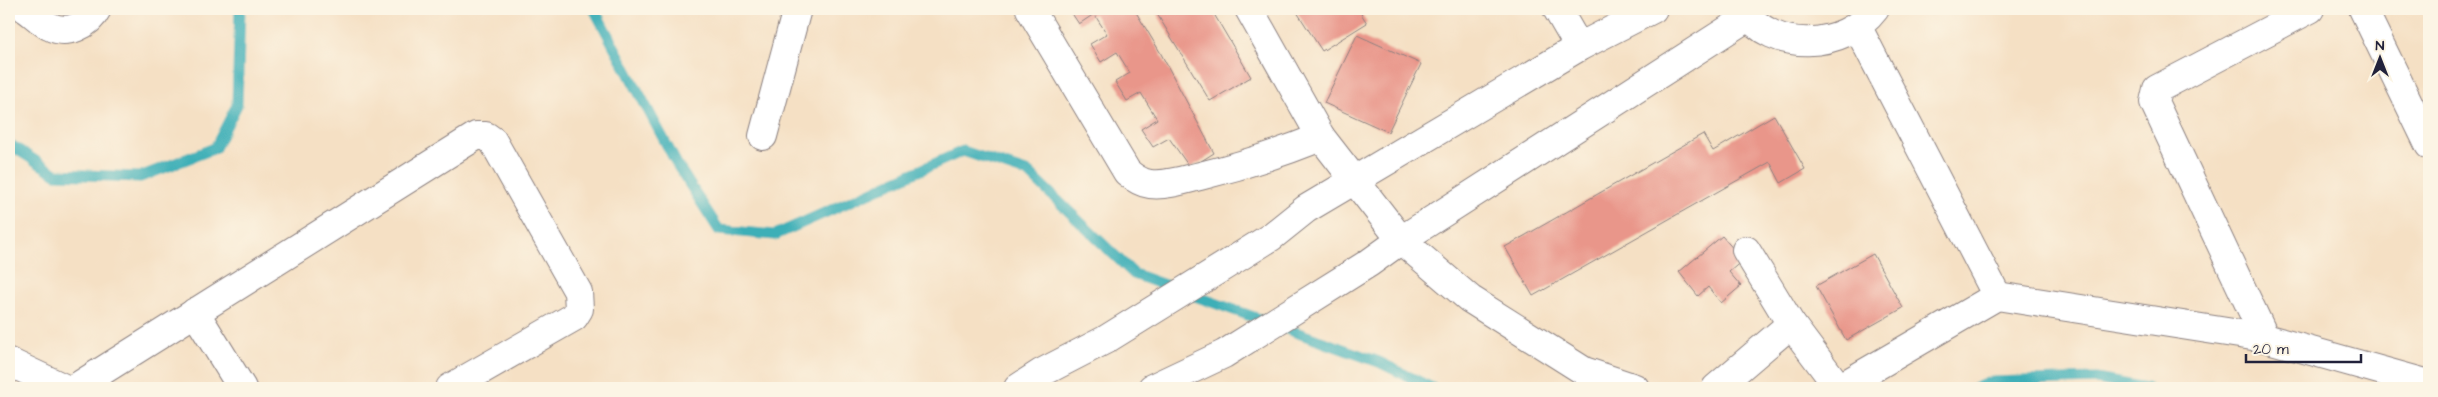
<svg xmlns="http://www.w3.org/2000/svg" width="2438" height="397" font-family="'Architects Daughter',sans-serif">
<rect width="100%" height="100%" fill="#fcf5e5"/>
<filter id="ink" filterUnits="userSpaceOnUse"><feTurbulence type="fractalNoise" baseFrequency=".02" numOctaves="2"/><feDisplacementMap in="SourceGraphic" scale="10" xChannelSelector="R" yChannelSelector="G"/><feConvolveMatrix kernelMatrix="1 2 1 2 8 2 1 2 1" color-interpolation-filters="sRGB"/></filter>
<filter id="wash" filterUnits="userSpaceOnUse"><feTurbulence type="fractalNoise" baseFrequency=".0096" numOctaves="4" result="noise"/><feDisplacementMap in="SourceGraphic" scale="20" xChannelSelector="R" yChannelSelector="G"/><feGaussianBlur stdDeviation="1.12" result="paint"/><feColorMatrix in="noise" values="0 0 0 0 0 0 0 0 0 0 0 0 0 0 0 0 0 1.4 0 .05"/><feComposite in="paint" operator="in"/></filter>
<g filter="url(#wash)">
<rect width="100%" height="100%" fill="#f5e0c4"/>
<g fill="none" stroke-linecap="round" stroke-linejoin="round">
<g stroke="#3eafb7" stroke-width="11">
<path d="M 594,9 L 678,166 L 719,230 L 775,235 L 963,151 L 1029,173 L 1134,274 L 1379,362 L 1432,388"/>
<path d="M 9,144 L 56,174 L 140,177 L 215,148 L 237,105 L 240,9"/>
<path d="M 1976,388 L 1990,382 L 2096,379 L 2146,388"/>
</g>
</g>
<g id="blocks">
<g fill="#e9968a">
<path d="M 1069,9 L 1134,9 L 1160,52 L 1214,153 L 1190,168 L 1169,138 L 1153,147 L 1141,129 L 1157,119 L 1141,93 L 1127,101 L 1115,82 L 1130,73 L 1117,52 L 1101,62 L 1090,44 L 1107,34 L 1094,14 L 1079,24 Z"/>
<path d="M 1154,9 L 1211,9 L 1251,77 L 1210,101 Z"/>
<path d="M 1295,9 L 1358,9 L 1367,23 L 1322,51 Z"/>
<path d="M 1357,35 L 1421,64 L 1388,132 L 1324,103 Z"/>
<path d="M 1774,115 L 1805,169 L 1781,183 L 1770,162 L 1533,296 L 1505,247 L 1703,134 L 1713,151 Z"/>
<path d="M 1722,236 L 1743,260 L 1729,272 L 1741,286 L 1721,303 L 1708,287 L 1698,296 L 1679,272 Z"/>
<path d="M 1873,254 L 1903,308 L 1846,340 L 1816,286 Z"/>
</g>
</g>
</g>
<g filter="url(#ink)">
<use href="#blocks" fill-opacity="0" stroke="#8c8180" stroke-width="1"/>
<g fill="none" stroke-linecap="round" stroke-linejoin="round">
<g stroke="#8c8180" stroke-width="30">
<g id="minor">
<path d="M 26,9 C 34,14 41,22 49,26 C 67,36 89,25 97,9"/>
<path d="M 1030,9 L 1127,172 C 1134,178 1141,183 1150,184 C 1166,186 1184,180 1200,176 C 1241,166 1281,153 1321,137 L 1401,240 L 1470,299 L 1584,371 L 1635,388"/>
<path d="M 1249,9 L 1321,137"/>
<path d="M 1557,9 L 1579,47"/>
<path d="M 1743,9 C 1772,54 1844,50 1875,9"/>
<path d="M 2363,9 L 2429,145"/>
<path d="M 1857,26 L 1997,296"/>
<path d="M 763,136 L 797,9"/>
<path d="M 1746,250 L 1791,324 L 1839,388"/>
<path d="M 195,312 L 242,388"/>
<path d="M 2265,338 L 2154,102 L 2157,89 L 2310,9"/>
<path d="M 9,362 L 64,388"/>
<path d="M 75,388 L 476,136 L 486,136 L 493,141 L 578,292 L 579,309 L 574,317 L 450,388"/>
<path d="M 1018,388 L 1041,373 L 1105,340 L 1271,237 L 1306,209 L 1579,47 L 1653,9"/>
<path d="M 1152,388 L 1224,354 L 1369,263 L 1401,240 L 1748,17"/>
<path d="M 1716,388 L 1791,324"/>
<path d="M 1839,388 L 1997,296 L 2265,338 L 2429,384"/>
</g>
</g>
<use href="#minor" stroke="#fff" stroke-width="28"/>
</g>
</g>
<rect width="2438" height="397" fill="none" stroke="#fcf5e5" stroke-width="30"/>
<g transform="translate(2380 58)" stroke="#fcf5e5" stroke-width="4" paint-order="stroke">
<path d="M0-4L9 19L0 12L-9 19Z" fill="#22223b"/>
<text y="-8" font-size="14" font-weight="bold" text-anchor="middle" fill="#22223b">N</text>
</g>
<path d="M2246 354v8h115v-8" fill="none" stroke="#22223b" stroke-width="2.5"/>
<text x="2253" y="354" font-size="15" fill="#22223b" stroke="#fcf5e5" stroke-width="4" paint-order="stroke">20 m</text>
</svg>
